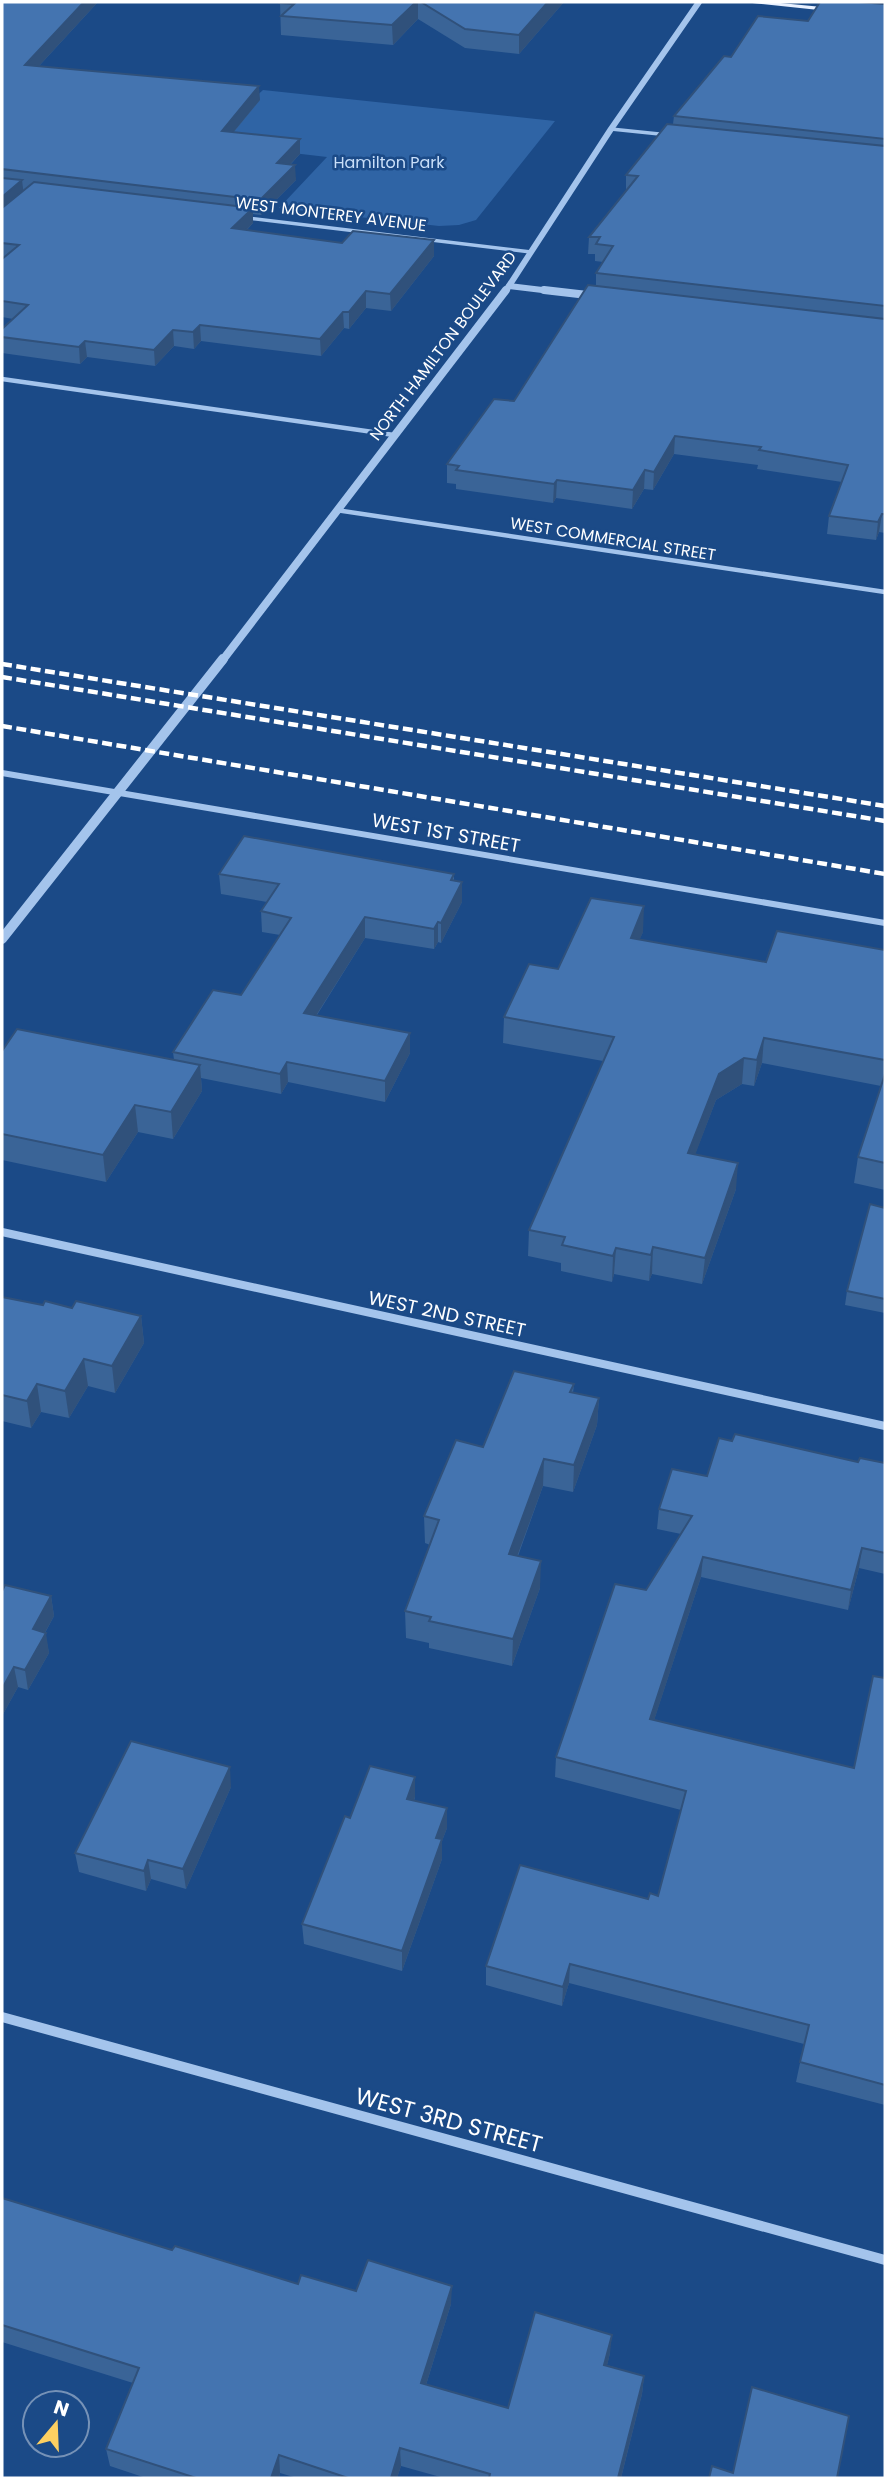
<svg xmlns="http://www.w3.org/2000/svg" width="887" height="2480" font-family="Poppins,sans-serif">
<rect width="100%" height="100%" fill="#1b4a87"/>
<path fill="#2f64a5" d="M 263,90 L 555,121 L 476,220 L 459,225 L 439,226 L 279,208 L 327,157 L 205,143 Z"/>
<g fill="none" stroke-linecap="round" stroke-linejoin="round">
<g stroke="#a4c4ec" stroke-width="3.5">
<path d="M 611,129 L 669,135"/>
<path d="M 247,218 L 531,252"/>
</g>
<g stroke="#a4c4ec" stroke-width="4.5">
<path d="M 2,379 L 394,435"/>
<path d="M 336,510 L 885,592"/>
</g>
<path stroke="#a4c4ec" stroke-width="6" d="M 2,773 L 885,923"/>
<path stroke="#a4c4ec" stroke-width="8" d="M 2,1232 L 885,1426"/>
<path stroke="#a4c4ec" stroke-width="10" d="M 2,2017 L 885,2260"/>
<g stroke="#a4c4ec" stroke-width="6">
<path d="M 509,286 L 559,292"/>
<path d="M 505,292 L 611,129 L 699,2"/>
</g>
<g stroke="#a4c4ec" stroke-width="8">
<path d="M 544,290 L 596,296"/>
<path d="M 222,661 L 506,290"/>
</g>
<path stroke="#a4c4ec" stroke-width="10" d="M 2,939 L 223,659"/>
<path fill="#e9f1ff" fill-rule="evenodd" d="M 743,2 L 770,2 L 885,13 L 885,17 Z"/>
<g stroke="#fff" stroke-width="4.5" stroke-dasharray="10 4.5" stroke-linecap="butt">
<path d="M 2,664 L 885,806"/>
<path d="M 2,677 L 885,821"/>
<path d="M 2,726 L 885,874"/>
</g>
</g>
<g fill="#3a6497">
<path d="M 2,2 L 98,2 L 39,66 L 260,100 L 234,132 L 300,154 L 291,164 L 296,180 L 261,215 L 253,214 L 253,223 L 247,230 L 434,256 L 391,311 L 366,308 L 349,329 L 344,328 L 321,356 L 201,341 L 194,349 L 174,346 L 155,366 L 87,357 L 80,364 L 2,353 L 2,329 L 13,319 L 2,317 Z"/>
<path d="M 281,2 L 564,2 L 519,54 L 465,48 L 418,19 L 393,45 L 281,35 L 280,3 Z"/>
<path d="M 820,2 L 885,2 L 885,533 L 879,532 L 876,540 L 827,534 L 829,516 L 842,482 L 757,469 L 758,465 L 674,454 L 653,490 L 644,489 L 632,509 L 556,498 L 553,503 L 456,489 L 456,484 L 447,483 L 447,464 L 514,401 L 596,286 L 596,273 L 603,262 L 595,261 L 595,254 L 588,254 L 589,237 L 626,191 L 626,175 L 673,124 L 674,116 L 731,57 L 808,21 Z"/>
<path d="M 219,874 L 454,874 L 454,881 L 462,902 L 441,943 L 438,942 L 434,949 L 365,938 L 317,1015 L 410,1053 L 385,1102 L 288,1082 L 281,1094 L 201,1078 L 202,1091 L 173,1139 L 138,1132 L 106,1182 L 2,1160 L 2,1051 L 174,1060 L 173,1052 L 241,995 L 280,935 L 262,932 L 261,911 L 267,902 L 221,894 Z"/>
<path d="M 643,932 L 639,940 L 766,962 L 885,950 L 885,1190 L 854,1183 L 858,1157 L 881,1086 L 762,1063 L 754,1086 L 742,1084 L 716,1100 L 695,1154 L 736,1189 L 702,1284 L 652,1274 L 649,1281 L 614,1274 L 612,1282 L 561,1271 L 561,1263 L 528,1256 L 529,1230 L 603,1061 L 503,1043 L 504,1017 L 558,969 Z"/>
<path d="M 885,1208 L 885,1313 L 845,1305 L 847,1291 Z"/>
<path d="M 2,1297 L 43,1305 L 141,1316 L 144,1343 L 115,1393 L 88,1386 L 69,1418 L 41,1412 L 31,1428 L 2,1421 Z"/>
<path d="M 574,1384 L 573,1393 L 599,1398 L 597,1425 L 573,1492 L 543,1486 L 518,1556 L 540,1588 L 512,1666 L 429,1648 L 429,1643 L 406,1638 L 405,1611 L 430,1545 L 425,1543 L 424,1516 L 483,1447 Z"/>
<path d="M 732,1441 L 858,1462 L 885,1463 L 885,1574 L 859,1568 L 848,1610 L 701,1577 L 654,1720 L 854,1768 L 885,1678 L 885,2105 L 796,2082 L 804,2044 L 569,1983 L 562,2006 L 486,1985 L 486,1966 L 648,1899 L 658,1896 L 681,1810 L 555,1777 L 556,1757 L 646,1590 L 681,1534 L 657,1529 L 659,1509 L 707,1476 Z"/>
<path d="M 2,1591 L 51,1596 L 54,1616 L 45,1633 L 49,1653 L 28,1690 L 18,1687 L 2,1716 Z"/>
<path d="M 415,1777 L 415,1797 L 414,1801 L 447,1808 L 447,1828 L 442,1841 L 442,1859 L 402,1971 L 304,1944 L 302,1924 L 350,1818 Z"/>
<path d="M 231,1787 L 186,1889 L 151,1879 L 146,1891 L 79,1872 L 75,1853 Z"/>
<path d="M 2,2198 L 172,2250 L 298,2284 L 356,2291 L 451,2304 L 426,2385 L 508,2408 L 610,2353 L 607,2365 L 644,2376 L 642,2394 L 621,2478 L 444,2478 L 401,2466 L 397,2478 L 297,2478 L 280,2473 L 279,2478 L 146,2478 L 110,2466 L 106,2449 L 133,2383 L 2,2342 Z"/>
</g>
<g fill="#30517b">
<path d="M 84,2 L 98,2 L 26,80 L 25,65 Z"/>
<path d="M 416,2 L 418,2 L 418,19 L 393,45 L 392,25 Z"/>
<path d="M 548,2 L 564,2 L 519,54 L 519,35 Z"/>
<path d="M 259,86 L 260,100 L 222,146 L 222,131 Z"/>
<path d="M 300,139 L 300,154 L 277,178 L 277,163 Z"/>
<path d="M 295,165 L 296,180 L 261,215 L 260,200 Z"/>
<path d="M 22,180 L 24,196 L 2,215 L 2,197 Z"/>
<path d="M 253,208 L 253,223 L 233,244 L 232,228 Z"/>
<path d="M 434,240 L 434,256 L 391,311 L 390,294 Z"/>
<path d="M 366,291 L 366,308 L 349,329 L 349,312 Z"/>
<path d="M 343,312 L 344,328 L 321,356 L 320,339 Z"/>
<path d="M 200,325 L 201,341 L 194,349 L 193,332 Z"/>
<path d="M 173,330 L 174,346 L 155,366 L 154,350 Z"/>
<path d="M 85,341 L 87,357 L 80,364 L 79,347 Z"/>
<path d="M 675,436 L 674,454 L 653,490 L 654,472 Z"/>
<path d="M 645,470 L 644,489 L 632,509 L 633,490 Z"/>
<path d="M 557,480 L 556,498 L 553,503 L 554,484 Z"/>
<path d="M 882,514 L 879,532 L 876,540 L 878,522 Z"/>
<path d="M 462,882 L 462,902 L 441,943 L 441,923 Z"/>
<path d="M 644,906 L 643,932 L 629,964 L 631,938 Z"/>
<path d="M 365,917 L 365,938 L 305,1033 L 304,1013 Z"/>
<path d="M 438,922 L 438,942 L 434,949 L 434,929 Z"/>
<path d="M 410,1033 L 410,1053 L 385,1102 L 385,1081 Z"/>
<path d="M 764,1038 L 762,1063 L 754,1086 L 757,1060 Z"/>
<path d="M 744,1058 L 742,1084 L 716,1100 L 686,1179 L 688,1153 L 719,1074 Z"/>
<path d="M 287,1062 L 288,1082 L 281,1094 L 280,1074 Z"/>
<path d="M 200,1065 L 202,1091 L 173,1139 L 171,1112 Z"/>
<path d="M 135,1105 L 138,1132 L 106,1182 L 103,1155 Z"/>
<path d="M 738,1163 L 736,1189 L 702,1284 L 705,1258 Z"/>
<path d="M 653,1247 L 652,1274 L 649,1281 L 651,1255 Z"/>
<path d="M 616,1248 L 614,1274 L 612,1282 L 613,1256 Z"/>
<path d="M 141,1316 L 144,1343 L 115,1393 L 112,1366 Z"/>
<path d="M 84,1359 L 88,1386 L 69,1418 L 65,1391 Z"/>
<path d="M 37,1384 L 41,1412 L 31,1428 L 27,1401 Z"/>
<path d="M 599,1398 L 597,1425 L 573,1492 L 574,1465 Z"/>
<path d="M 544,1459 L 543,1486 L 508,1581 L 509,1554 Z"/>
<path d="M 862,1548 L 859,1568 L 848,1610 L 851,1590 Z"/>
<path d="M 703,1557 L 701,1577 L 648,1739 L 650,1719 Z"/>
<path d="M 541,1561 L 540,1588 L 512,1666 L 513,1639 Z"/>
<path d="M 51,1596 L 54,1616 L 36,1649 L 33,1629 Z"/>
<path d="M 46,1633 L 49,1653 L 28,1690 L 25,1670 Z"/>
<path d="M 14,1667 L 18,1687 L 2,1716 L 2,1689 Z"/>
<path d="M 230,1767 L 231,1787 L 186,1889 L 183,1869 Z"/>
<path d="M 415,1777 L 415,1797 L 407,1819 L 407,1799 Z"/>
<path d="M 447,1808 L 447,1828 L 442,1841 L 442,1859 L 402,1971 L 402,1951 L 436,1838 Z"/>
<path d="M 148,1860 L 151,1879 L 146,1891 L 144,1871 Z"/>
<path d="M 570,1964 L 569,1983 L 562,2006 L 563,1987 Z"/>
<path d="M 452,2286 L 451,2304 L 421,2401 L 421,2383 Z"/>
<path d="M 612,2335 L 610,2353 L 603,2383 L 604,2365 Z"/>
<path d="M 644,2376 L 642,2394 L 621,2478 L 618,2478 Z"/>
<path d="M 400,2448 L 401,2466 L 397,2478 L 391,2478 Z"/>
<path d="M 279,2455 L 280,2473 L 279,2478 L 271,2478 Z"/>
</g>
<g fill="#4474b0" stroke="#30517b" stroke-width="2">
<path d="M 2,2 L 84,2 L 25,65 L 259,86 L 222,131 L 300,139 L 277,163 L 295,165 L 260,200 L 2,169 Z"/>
<path d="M 281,2 L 416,2 L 392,25 L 281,16 L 294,4 L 280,3 Z"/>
<path d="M 421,2 L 548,2 L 519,35 L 465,29 Z"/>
<path d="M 820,2 L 859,2 L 885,4 L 885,139 L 674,116 L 724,56 L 731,57 L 758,16 L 808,21 Z"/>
<path d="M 667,124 L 885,146 L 885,306 L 596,273 L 613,246 L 596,244 L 600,237 L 589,237 L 638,176 L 626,175 Z"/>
<path d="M 2,178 L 22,180 L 2,197 Z"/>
<path d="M 34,182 L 253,208 L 232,228 L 342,243 L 353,231 L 434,240 L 390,294 L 366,291 L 349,312 L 343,312 L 320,339 L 200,325 L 193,332 L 173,330 L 154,350 L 85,341 L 79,347 L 2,337 L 2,329 L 28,305 L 2,301 L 2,259 L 19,245 L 2,243 L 2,208 Z"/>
<path d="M 588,285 L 885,319 L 885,514 L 882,514 L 878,522 L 829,516 L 848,465 L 759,450 L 761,447 L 675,436 L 654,472 L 645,470 L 633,490 L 557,480 L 554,484 L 456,470 L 459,466 L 447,464 L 494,399 L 514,401 Z"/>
<path d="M 244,836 L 454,874 L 451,880 L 462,882 L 441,923 L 438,922 L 434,929 L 365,917 L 304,1013 L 410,1033 L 385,1081 L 287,1062 L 280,1074 L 173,1052 L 213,990 L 241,995 L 291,918 L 261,911 L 279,884 L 219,874 Z"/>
<path d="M 591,898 L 644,906 L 631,938 L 766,962 L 777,931 L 885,950 L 885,1060 L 764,1038 L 757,1060 L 744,1058 L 719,1074 L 688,1153 L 738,1163 L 705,1258 L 653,1247 L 651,1255 L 616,1248 L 613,1256 L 562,1245 L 565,1237 L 529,1230 L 614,1037 L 504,1017 L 529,964 L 558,969 Z"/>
<path d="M 17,1029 L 200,1065 L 171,1112 L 135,1105 L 103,1155 L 2,1134 L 2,1051 Z"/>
<path d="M 885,1074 L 885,1163 L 858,1157 Z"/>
<path d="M 870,1204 L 885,1208 L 885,1299 L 847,1291 Z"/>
<path d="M 2,1297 L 43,1305 L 45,1301 L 72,1308 L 76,1301 L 141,1316 L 112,1366 L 84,1359 L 65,1391 L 37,1384 L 27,1401 L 2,1395 Z"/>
<path d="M 514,1371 L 574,1384 L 570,1392 L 599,1398 L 574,1465 L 544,1459 L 509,1554 L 541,1561 L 513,1639 L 429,1621 L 431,1617 L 405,1611 L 439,1520 L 424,1516 L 456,1440 L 483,1447 Z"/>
<path d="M 735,1434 L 858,1462 L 860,1458 L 885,1463 L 885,1553 L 862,1548 L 851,1590 L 703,1557 L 650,1719 L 854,1768 L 873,1676 L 885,1678 L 885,2085 L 800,2062 L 809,2025 L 570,1964 L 563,1987 L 486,1966 L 520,1865 L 648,1899 L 650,1893 L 658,1896 L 686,1791 L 556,1757 L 615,1584 L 646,1590 L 692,1516 L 659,1509 L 672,1469 L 707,1476 L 719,1438 L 732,1441 Z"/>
<path d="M 5,1585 L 51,1596 L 33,1629 L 46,1633 L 25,1670 L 14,1667 L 2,1689 L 2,1591 Z"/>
<path d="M 131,1741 L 230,1767 L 183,1869 L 148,1860 L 144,1871 L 75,1853 Z"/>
<path d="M 370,1766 L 415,1777 L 407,1799 L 447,1808 L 436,1838 L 442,1839 L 402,1951 L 302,1924 L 345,1816 L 350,1818 Z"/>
<path d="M 2,2198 L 172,2250 L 175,2246 L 298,2284 L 301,2275 L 356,2291 L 368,2260 L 452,2286 L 421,2383 L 508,2408 L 535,2312 L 612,2335 L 604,2365 L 644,2376 L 618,2478 L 489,2478 L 490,2474 L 400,2448 L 391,2478 L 348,2478 L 279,2455 L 271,2478 L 196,2478 L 106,2449 L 139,2368 L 2,2325 Z"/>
<path d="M 752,2387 L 849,2416 L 837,2478 L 709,2478 L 712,2466 L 733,2473 Z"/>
</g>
<g text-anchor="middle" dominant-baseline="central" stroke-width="5" stroke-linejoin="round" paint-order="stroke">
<g font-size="16" fill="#c9dff9" stroke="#1b4a87">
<text x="389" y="162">Hamilton Park</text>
</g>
<g font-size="16" fill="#fff" stroke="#1b4a87">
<text transform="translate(331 214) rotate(7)">WEST MONTEREY AVENUE</text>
<text transform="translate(443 346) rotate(-53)">NORTH HAMILTON BOULEVARD</text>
<text transform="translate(613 539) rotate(9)">WEST COMMERCIAL STREET</text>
</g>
<g font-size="19" fill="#fff" stroke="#1b4a87">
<text transform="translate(446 833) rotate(10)">WEST 1ST STREET</text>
<text transform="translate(447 1314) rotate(12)">WEST 2ND STREET</text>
</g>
<g font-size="23" fill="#fff" stroke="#1b4a87">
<text transform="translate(449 2120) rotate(15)">WEST 3RD STREET</text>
</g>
</g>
<rect width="887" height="2480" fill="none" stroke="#ffffff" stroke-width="7"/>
<g transform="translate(56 2424) rotate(19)"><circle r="33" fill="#1b4a87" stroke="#7692b7" stroke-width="2"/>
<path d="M0-5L12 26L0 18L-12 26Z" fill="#fdd061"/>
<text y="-10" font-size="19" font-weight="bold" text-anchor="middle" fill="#ffffff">N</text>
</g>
</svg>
